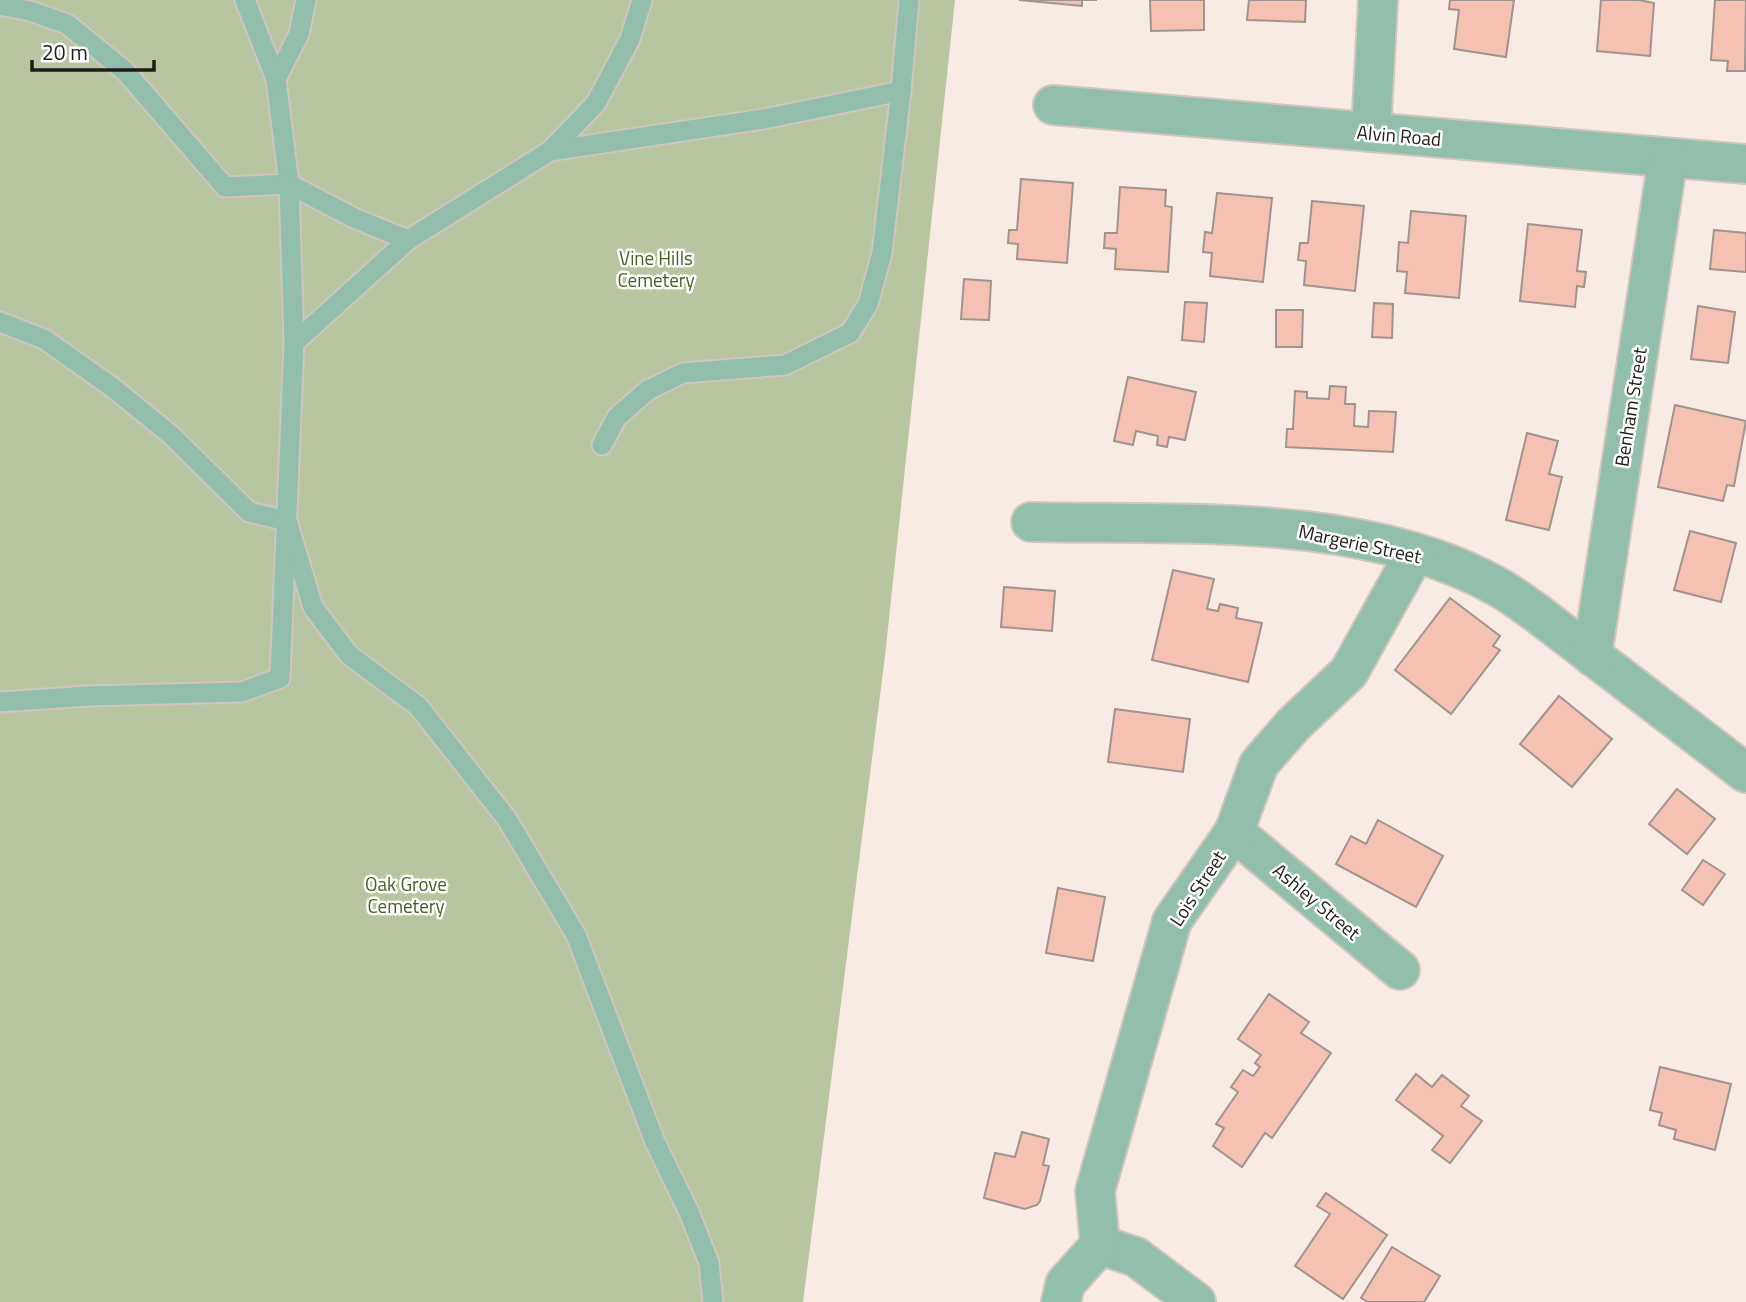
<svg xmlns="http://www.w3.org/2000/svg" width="1746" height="1302" font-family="'Titillium Web',sans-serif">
<rect width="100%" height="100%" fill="#f8ebe3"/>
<path fill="#b7c5a0" d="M 0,0 L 955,0 L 885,656 L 803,1302 L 0,1302 Z"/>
<g fill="#f4c1b2" stroke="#a1938f" stroke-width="2">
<path d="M 1019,0 L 1097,0 L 1082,0 L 1082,6 Z"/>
<path d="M 1150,0 L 1204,0 L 1204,30 L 1151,31 Z"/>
<path d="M 1249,0 L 1306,0 L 1305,22 L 1247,20 Z"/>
<path d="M 1450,0 L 1514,0 L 1506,57 L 1454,49 L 1459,10 L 1449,9 Z"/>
<path d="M 1601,0 L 1639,0 L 1654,3 L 1650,56 L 1597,51 Z"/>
<path d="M 1715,0 L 1746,0 L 1745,71 L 1727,71 L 1728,61 L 1711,60 Z"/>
<path d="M 1021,179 L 1073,183 L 1067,263 L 1017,259 L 1018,244 L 1008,243 L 1009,230 L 1017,230 Z"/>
<path d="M 1120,187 L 1166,190 L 1165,206 L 1172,207 L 1168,272 L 1115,269 L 1116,249 L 1104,248 L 1105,233 L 1117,233 Z"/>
<path d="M 1217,193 L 1272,198 L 1263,282 L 1210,276 L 1212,253 L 1203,252 L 1205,232 L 1212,233 Z"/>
<path d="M 1312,201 L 1364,206 L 1355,291 L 1304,285 L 1306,261 L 1298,260 L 1300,243 L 1308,243 Z"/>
<path d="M 1411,211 L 1466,216 L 1459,298 L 1405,293 L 1407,272 L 1397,271 L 1399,242 L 1408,243 Z"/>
<path d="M 1528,224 L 1582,230 L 1577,271 L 1586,272 L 1584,287 L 1577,286 L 1575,307 L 1520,301 Z"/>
<path d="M 1714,230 L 1746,233 L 1746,272 L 1710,269 Z"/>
<path d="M 964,279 L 991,281 L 989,320 L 961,319 Z"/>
<path d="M 1185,302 L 1207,303 L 1204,342 L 1182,340 Z"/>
<path d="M 1374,303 L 1393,304 L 1392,338 L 1372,337 Z"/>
<path d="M 1698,306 L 1735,312 L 1728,363 L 1691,359 Z"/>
<path d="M 1276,310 L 1303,310 L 1302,347 L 1276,347 Z"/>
<path d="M 1128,377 L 1196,392 L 1185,440 L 1169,437 L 1167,447 L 1157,445 L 1158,436 L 1136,431 L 1133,445 L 1114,441 Z"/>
<path d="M 1330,386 L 1346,387 L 1345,404 L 1355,404 L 1354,426 L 1368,427 L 1369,411 L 1396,412 L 1393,452 L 1286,447 L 1287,429 L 1293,429 L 1295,391 L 1307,392 L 1307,398 L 1329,399 Z"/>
<path d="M 1675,405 L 1746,421 L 1734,486 L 1727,485 L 1723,501 L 1658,487 Z"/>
<path d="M 1527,433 L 1558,441 L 1549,474 L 1562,477 L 1549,530 L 1506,520 Z"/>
<path d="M 1690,531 L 1736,543 L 1721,602 L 1674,590 Z"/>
<path d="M 1173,570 L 1214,579 L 1207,609 L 1218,611 L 1220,604 L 1238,608 L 1236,618 L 1262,623 L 1248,682 L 1152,660 Z"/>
<path d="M 1004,587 L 1055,591 L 1052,631 L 1001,627 Z"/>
<path d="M 1450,598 L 1500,636 L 1493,646 L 1500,650 L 1451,714 L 1395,670 Z"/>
<path d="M 1559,696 L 1612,739 L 1572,787 L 1520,744 Z"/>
<path d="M 1115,709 L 1190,719 L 1183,772 L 1108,762 Z"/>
<path d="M 1677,789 L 1715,819 L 1687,854 L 1649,824 Z"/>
<path d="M 1378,820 L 1443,856 L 1416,907 L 1336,864 L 1351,836 L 1366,844 Z"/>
<path d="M 1703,860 L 1725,874 L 1703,905 L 1682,890 Z"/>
<path d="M 1058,888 L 1105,897 L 1093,961 L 1046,953 Z"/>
<path d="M 1269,994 L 1309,1022 L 1301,1033 L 1331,1053 L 1272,1138 L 1265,1133 L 1242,1167 L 1213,1146 L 1224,1128 L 1216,1124 L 1238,1092 L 1231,1087 L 1243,1070 L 1253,1076 L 1260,1067 L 1255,1063 L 1261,1055 L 1238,1039 Z"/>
<path d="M 1660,1067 L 1731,1084 L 1715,1150 L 1674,1139 L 1676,1130 L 1659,1125 L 1662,1113 L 1650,1110 Z"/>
<path d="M 1416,1074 L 1432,1087 L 1442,1075 L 1469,1096 L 1461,1106 L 1482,1121 L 1450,1163 L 1432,1150 L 1443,1136 L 1396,1100 Z"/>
<path d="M 1022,1132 L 1049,1139 L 1043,1165 L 1049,1166 L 1040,1201 L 1037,1205 L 1025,1209 L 984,1198 L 995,1153 L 1015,1157 Z"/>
<path d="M 1326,1193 L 1387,1235 L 1343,1299 L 1295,1266 L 1330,1214 L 1317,1206 Z"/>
<path d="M 1392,1247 L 1440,1276 L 1424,1302 L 1368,1302 L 1361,1298 Z"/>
</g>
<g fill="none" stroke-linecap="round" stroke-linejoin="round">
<g stroke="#d1c6bf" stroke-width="23">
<g id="service">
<path d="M 0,5 L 30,11 L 67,24 L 125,71 L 225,187 L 289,184 L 276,79 L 245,0"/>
<path d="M 276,79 L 299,34 L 306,0"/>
<path d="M 550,151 L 764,119 L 901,91"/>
<path d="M 408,240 L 550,151 L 596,103 L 630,39 L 642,0"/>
<path d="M 0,322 L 44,339 L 112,387 L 171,435 L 249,512 L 287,521 L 313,607 L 349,655 L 418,706 L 507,819 L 576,935 L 655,1142 L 689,1212 L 709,1263 L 713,1302"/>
<path d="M 602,445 L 617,417 L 648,390 L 683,373 L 785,365 L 850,333 L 868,304 L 882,253 L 901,91 L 909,0"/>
<path d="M 0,702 L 88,696 L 242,692 L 280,678 L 294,343 L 289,184 L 354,218 L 408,240 L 294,343"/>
</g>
</g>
<g stroke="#d1c6bf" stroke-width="42">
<g id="minor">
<path d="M 1053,105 L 1746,164"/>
<path d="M 1371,132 L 1378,0"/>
<path d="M 1031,522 C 1180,525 1365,512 1498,587 C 1511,594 1522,603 1534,611 L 1746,773"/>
<path d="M 1592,656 L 1668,158"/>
<path d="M 1234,832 L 1400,970"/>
<path d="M 1100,1245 L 1136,1257 L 1196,1302"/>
<path d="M 1061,1302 L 1065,1284 L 1100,1245 L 1095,1191 L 1172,921 L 1234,832 L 1259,764 L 1293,725 L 1349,672 L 1415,553"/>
</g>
</g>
<use href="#service" stroke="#92bfac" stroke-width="19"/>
<use href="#minor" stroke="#92bfac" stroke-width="38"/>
</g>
<g text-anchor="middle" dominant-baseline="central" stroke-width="5" stroke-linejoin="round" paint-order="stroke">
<g font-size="19" fill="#201c19" stroke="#fff">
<text transform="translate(1399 135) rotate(5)">Alvin Road</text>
<text transform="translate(1630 407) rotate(-81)">Benham Street</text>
<text transform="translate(1360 543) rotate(12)">Margerie Street</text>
<text transform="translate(1197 888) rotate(-57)">Lois Street</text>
<text transform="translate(1317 901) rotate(40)">Ashley Street</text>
</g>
<g font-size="19" fill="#4a5e1e" stroke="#fff">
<text x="656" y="257">Vine Hills<tspan x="656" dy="22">Cemetery</tspan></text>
<text x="406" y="883">Oak Grove<tspan x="406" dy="22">Cemetery</tspan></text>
</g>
</g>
<path d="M32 60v10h122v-10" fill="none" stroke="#201c19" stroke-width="3.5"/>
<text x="42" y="60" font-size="21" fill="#201c19" stroke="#ffffff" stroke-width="5" paint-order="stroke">20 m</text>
</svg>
